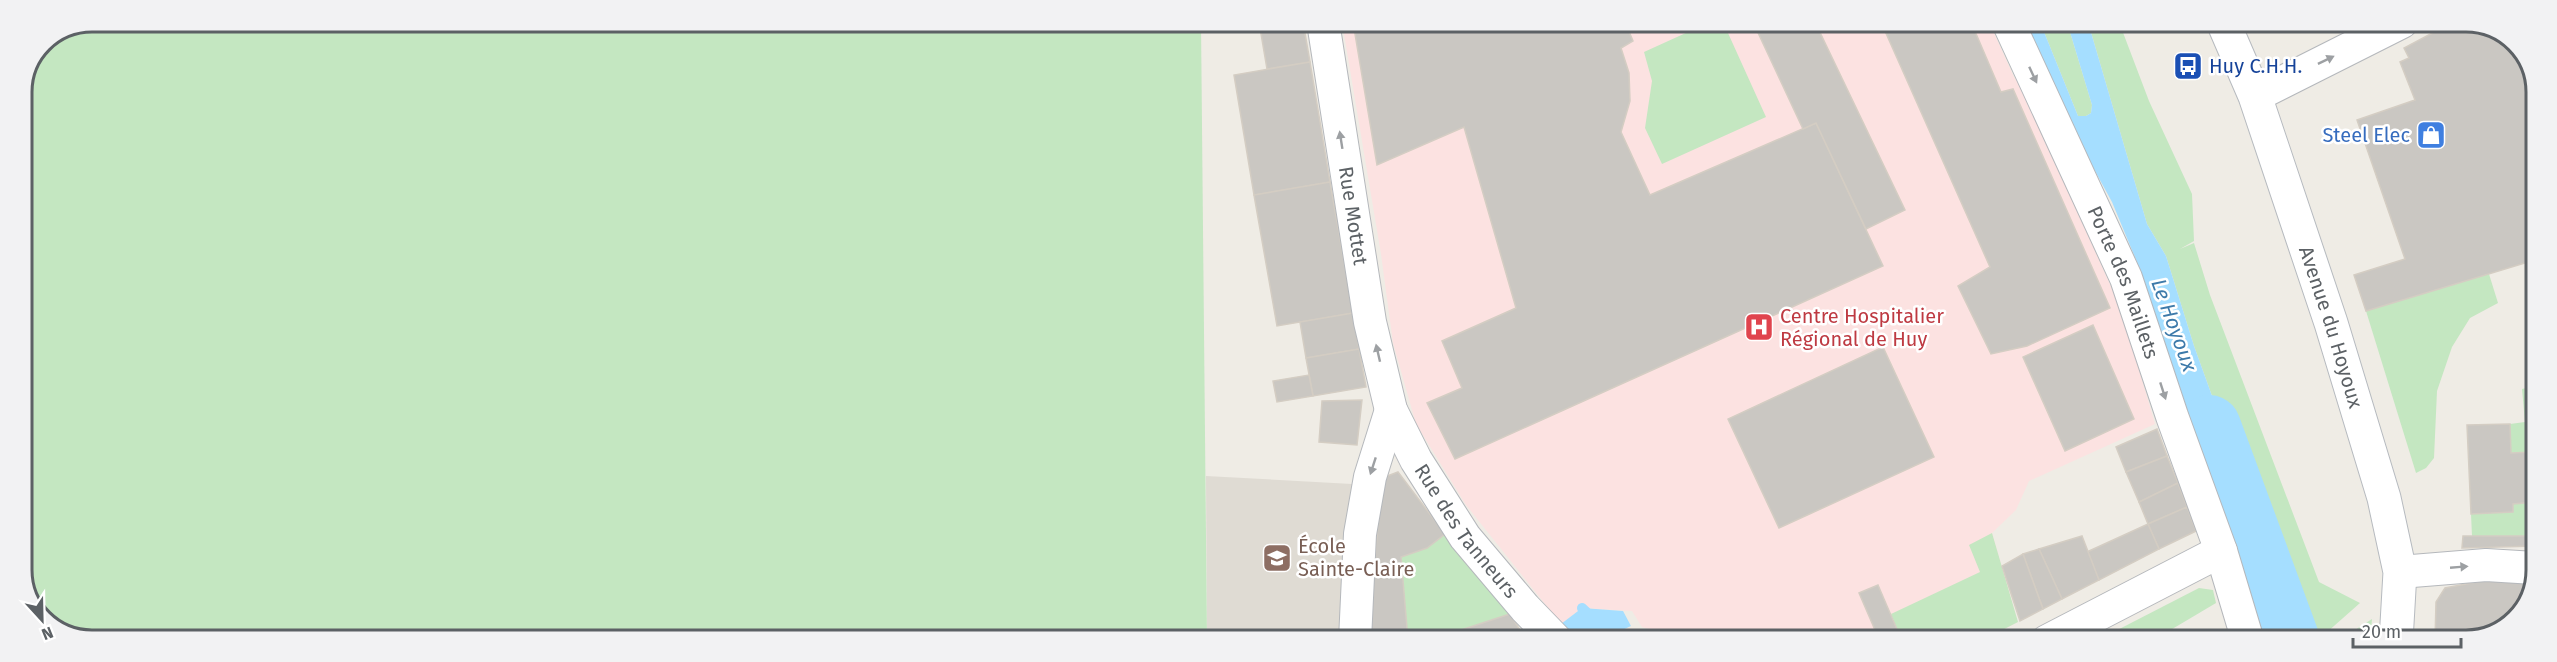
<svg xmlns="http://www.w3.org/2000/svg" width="2557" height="662" font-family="'Fira Sans',sans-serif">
<rect width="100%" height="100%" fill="#efece5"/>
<path fill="#dfdbd3" d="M 1206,476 L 1352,484 L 1344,640 L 1065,640 L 1207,631 Z"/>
<path fill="#fce2e1" d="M 1342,22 L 1989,22 L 2014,77 L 2022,88 L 2122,311 L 2155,424 L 2029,481 L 2016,510 L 1992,533 L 2018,622 L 1981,641 L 1690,641 L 1642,627 L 1632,611 L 1582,608 L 1561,624 L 1466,505 L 1416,424 L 1393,343 L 1381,254 Z"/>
<g fill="#c4e7c1">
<path d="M 91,21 L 1201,22 L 1207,640 L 77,640 L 39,617 L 22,579 L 21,91 L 42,41 Z"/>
<path d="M 1710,22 L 1723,22 L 1766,117 L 1662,164 L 1645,128 L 1652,81 L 1644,52 Z"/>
<path d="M 2040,22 L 2067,22 L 2092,105 L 2091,113 L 2086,116 L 2078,116 Z"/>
<path d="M 2088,22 L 2119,22 L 2149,101 L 2192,194 L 2194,241 L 2180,249 L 2194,243 L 2210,295 L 2319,582 L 2360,603 L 2317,641 L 2302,641 L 2288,608 L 2276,608 L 2265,621 L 2231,521 L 2240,510 L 2251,504 L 2194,346 L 2166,256 L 2147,224 Z"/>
<path d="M 2489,274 L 2498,303 L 2470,318 L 2452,347 L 2437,391 L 2434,458 L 2426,468 L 2416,473 L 2366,311 Z"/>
<path d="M 2535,386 L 2535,452 L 2511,453 L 2510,424 L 2525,422 L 2522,389 Z"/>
<path d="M 2535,502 L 2535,536 L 2472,536 L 2471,514 L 2513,512 L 2513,504 Z"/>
<path d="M 1992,533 L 2018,622 L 1981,641 L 1902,641 L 1891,614 L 1980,572 L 1969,545 Z"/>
<path d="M 1445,534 L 1510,614 L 1432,640 L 1408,640 L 1401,557 L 1427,548 Z"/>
<path d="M 2199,588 L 2213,590 L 2216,603 L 2152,641 L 2096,641 Z"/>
<path d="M 2372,619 L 2370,641 L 2338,641 Z"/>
</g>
<g fill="#a5deff">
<path d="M 2021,22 L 2040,22 L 2078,116 L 2086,116 L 2091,113 L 2092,105 L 2067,22 L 2088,22 L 2147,224 L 2166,256 L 2194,346 L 2251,504 L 2240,510 L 2231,521 L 2205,462 L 2139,267 L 2112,202 L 2073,131 Z"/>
<path d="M 2282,607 L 2289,608 L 2302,641 L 2273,641 L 2265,621 L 2276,608 Z"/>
<path d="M 1582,608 L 1623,611 L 1631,626 L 1601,640 L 1574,640 L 1561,624 Z"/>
</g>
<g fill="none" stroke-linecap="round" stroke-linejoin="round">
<path stroke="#a5deff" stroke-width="10" d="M 1582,608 L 1616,640"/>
<path stroke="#a5deff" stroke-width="64" d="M 2209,427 L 2288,641"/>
</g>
<g fill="#cac7c2" stroke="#d4cdc3" stroke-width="1.5">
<path d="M 1259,22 L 1303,22 L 1310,62 L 1267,69 Z"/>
<path d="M 1353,22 L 1625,22 L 1633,41 L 1621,48 L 1629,73 L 1630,101 L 1621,132 L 1650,195 L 1816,123 L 1883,266 L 1455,459 L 1427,403 L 1462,388 L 1442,341 L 1516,308 L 1464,127 L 1377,165 Z"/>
<path d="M 1753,22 L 1815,22 L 1905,210 L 1866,229 L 1816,123 L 1803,129 Z"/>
<path d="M 1881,22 L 1971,22 L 2001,92 L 2013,89 L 2110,308 L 2027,346 L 1991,354 L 1958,286 L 1990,267 Z"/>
<path d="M 2345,22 L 2369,22 L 2350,32 Z"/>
<path d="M 2453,22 L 2480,22 L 2502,35 L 2504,39 L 2506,38 L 2518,45 L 2536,86 L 2535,260 L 2366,311 L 2354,275 L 2405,259 L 2357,120 L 2415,100 L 2400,62 L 2409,58 L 2404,48 Z"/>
<path d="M 1310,62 L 1330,182 L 1254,195 L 1234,75 Z"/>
<path d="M 1330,182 L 1353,313 L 1277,326 L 1254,195 Z"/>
<path d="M 1353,313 L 1359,349 L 1306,358 L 1300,322 Z"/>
<path d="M 2093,325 L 2134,419 L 2065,451 L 2023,357 Z"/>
<path d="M 1883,347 L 1934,457 L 1779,528 L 1728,419 Z"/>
<path d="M 1359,349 L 1366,387 L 1313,396 L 1306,358 Z"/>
<path d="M 1309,375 L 1313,396 L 1277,402 L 1273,381 Z"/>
<path d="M 1362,400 L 1357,445 L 1319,442 L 1322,401 Z"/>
<path d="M 2510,424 L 2511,453 L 2535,452 L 2535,502 L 2513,504 L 2513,512 L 2471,514 L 2467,425 Z"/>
<path d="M 2157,429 L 2167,456 L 2126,472 L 2116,447 Z"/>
<path d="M 2167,456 L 2178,483 L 2139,502 L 2126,472 Z"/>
<path d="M 1398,472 L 1445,534 L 1427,548 L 1401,557 L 1408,640 L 1368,640 L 1382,478 Z"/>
<path d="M 2178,483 L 2187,507 L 2148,524 L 2139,502 Z"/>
<path d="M 2187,507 L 2196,531 L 2159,549 L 2148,524 Z"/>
<path d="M 2148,524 L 2159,549 L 2099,580 L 2087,552 Z"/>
<path d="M 2082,536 L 2099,580 L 2062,599 L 2039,549 Z"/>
<path d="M 2463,536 L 2535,536 L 2535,546 L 2462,548 Z"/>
<path d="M 2039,549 L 2062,599 L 2043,609 L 2023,554 Z"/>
<path d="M 2023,554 L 2043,609 L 2020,621 L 2002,566 Z"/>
<path d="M 2535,579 L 2535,585 L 2523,604 L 2518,604 L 2518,612 L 2512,624 L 2466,641 L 2435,641 L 2436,602 L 2445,588 L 2487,580 Z"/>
<path d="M 1878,585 L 1902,641 L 1850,641 L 1875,630 L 1859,593 Z"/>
<path d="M 1510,614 L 1526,640 L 1461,640 L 1458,631 Z"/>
</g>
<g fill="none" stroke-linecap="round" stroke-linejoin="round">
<g stroke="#b5b8bc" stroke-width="34">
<g id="minor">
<path id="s1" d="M 1323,22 L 1370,322 L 1391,410 L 1416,460 L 1465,537 L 1525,608 L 1556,640"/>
<path id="s2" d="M 2008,22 L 2126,278 L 2172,416 L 2221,551 L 2248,641"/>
<path d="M 2255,96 L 2402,22"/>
<path d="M 2400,572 L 2486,565 L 2535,568"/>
<path d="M 1355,640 L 1360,534 L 1370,477 L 1391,410"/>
<path d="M 2047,641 L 2221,551"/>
</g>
</g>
<g stroke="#b6babf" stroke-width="35">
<g id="secondary">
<path id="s3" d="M 2223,22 L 2255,96 L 2331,323 L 2384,498 L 2400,572 L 2396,641"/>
</g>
</g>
<use href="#minor" stroke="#fff" stroke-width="32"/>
<use href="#secondary" stroke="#fff" stroke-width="33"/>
</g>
<defs><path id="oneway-solid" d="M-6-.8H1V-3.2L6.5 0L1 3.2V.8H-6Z" transform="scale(1.5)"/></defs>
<g fill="#9da0a3">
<use href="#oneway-solid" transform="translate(2326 60) rotate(-26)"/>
<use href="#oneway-solid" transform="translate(2033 75) rotate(65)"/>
<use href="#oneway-solid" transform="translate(1341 140) rotate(-99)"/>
<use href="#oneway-solid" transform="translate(1378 353) rotate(-103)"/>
<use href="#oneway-solid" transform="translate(2163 391) rotate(72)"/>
<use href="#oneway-solid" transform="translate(1373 466) rotate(108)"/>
<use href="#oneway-solid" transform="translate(2459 567) rotate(-5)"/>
</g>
<defs>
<g id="bus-square" transform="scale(1.5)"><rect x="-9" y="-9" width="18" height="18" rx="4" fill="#1a4fb4" stroke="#fff"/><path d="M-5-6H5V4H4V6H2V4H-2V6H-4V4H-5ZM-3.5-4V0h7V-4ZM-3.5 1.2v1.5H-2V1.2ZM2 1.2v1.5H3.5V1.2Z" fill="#fff"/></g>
<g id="shop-square" transform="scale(1.5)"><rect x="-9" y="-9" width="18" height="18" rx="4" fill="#3f7fe0" stroke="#fff"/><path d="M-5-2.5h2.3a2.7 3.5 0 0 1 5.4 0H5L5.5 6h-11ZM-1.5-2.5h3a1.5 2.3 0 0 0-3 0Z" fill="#fff"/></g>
<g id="hospital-square" transform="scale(1.5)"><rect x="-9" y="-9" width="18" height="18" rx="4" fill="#e0444e" stroke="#fff"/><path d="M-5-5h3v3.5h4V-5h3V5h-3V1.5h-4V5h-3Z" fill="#fff"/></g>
<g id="school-square" transform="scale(1.5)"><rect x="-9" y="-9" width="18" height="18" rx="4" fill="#8d6e63" stroke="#fff"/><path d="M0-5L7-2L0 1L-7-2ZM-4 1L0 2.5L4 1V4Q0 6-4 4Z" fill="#fff"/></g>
</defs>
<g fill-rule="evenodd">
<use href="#bus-square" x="2188" y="66"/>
<use href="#shop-square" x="2431" y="135"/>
<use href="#hospital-square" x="1759" y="327"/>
<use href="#school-square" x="1277" y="558"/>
</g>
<g text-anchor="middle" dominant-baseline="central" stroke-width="5" stroke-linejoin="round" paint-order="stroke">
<g font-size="20" fill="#164399" stroke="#fff" text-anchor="start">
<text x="2209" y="66">Huy C.H.H.</text>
</g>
<g font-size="20" fill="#366cbe" stroke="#fff" text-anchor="end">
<text x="2410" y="135">Steel Elec</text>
</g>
<g font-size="20" fill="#5c6165" stroke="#fff">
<text stroke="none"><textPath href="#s1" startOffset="196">Rue Mottet</textPath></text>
<text stroke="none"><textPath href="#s2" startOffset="285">Porte des Maillets</textPath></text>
<text stroke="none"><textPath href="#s3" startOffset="324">Avenue du Hoyoux</textPath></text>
<text stroke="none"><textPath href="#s1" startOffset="537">Rue des Tanneurs</textPath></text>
</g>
<g font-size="20" fill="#be3a42" stroke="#fff" text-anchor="start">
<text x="1780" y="316">Centre Hospitalier<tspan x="1780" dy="23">Régional de Huy</tspan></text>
</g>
<g font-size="20" fill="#785e54" stroke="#fff" text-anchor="start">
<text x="1298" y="546">École<tspan x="1298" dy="23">Sainte-Claire</tspan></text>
</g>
<g font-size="21" font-style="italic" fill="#3d7aaa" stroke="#fff">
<text transform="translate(2174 325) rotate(70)">Le Hoyoux</text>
</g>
</g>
<path d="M0 0H2557V662H0ZM92 32H2466A60 60 0 0 1 2526 92V570A60 60 0 0 1 2466 630H92A60 60 0 0 1 32 570V92A60 60 0 0 1 92 32Z" fill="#f2f2f3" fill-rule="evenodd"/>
<path fill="none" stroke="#5c6165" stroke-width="3" d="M92 32H2466A60 60 0 0 1 2526 92V570A60 60 0 0 1 2466 630H92A60 60 0 0 1 32 570V92A60 60 0 0 1 92 32Z"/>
<g transform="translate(42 620) rotate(158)" stroke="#ffffff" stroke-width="4.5" paint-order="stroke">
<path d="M0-4.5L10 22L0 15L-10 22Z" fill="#5c6165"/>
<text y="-9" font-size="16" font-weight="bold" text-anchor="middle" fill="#5c6165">N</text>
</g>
<path d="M2353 638v9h108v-9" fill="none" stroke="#5c6165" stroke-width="3"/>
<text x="2362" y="638" font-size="18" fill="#5c6165" stroke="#ffffff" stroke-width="4.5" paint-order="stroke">20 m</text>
</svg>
